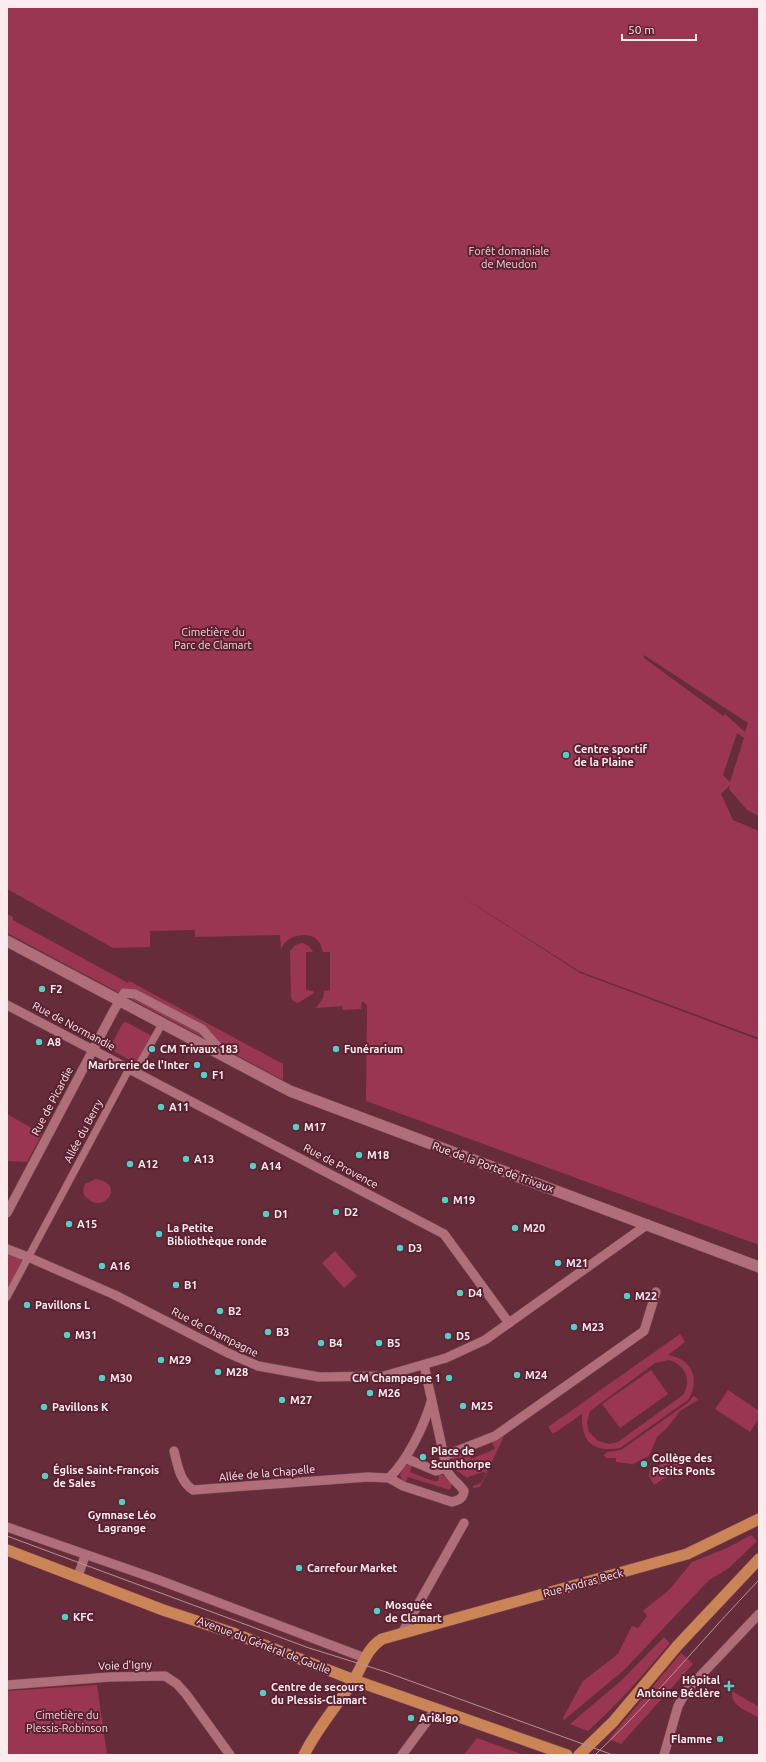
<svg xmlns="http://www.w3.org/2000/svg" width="766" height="1762" font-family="Ubuntu,sans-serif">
<rect width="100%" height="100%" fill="#662c3a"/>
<g fill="#9a3651" fill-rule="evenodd">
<path d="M 7,7 L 759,7 L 759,816 L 747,810 L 729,789 L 730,785 L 721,794 L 733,820 L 759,831 L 759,1038 L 579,971 L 455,892 L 580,973 L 759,1040 L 759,1245 L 366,1101 L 367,1005 L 362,1001 L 361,1009 L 343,1010 L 342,1006 L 316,1008 L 323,998 L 324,991 L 330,990 L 330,952 L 323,952 L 320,943 L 314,937 C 301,933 287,936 281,949 L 280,935 L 195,937 L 195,930 L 150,931 L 150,947 L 113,948 L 7,889 ZM 644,655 L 748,723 L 745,732 L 725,714 L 723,716 L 644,658 ZM 737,733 L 744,738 L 730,782 L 723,775 Z"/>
<path d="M 7,914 L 13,917 L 13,920 L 128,983 L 129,981 L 283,1064 L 283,1080 L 7,933 Z"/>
<path d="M 302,943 L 309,946 L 313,952 L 306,952 L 306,990 L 313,991 L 314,993 L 298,1003 L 293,1001 L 291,998 L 290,951 L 295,945 Z"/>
<path d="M 126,1022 L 152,1036 L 137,1064 L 113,1051 L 112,1043 L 123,1023 Z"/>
<path d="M 7,1114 L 42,1134 L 27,1162 L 7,1161 Z"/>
<path d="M 96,1179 C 127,1184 103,1215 87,1198 C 82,1194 83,1189 85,1184 Z"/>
<path d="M 335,1251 L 357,1276 L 344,1288 L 322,1263 Z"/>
<path d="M 7,1253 L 24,1260 L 7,1293 Z"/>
<path d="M 680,1334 L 685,1342 L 668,1355 C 692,1359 700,1378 689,1399 L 620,1448 C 592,1453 581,1441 582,1414 L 553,1434 L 548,1427 ZM 669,1360 C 686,1365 692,1381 683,1395 L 618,1442 L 609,1444 L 598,1441 L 589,1432 L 587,1423 L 590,1411 L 655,1363 Z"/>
<path d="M 651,1370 L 668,1394 L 620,1428 L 602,1404 Z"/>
<path d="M 728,1390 L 759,1411 L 759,1418 L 750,1432 L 715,1409 Z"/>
<path d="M 693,1396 L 696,1397 L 698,1400 L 680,1411 L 667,1428 L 657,1437 L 649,1456 L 633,1464 L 616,1462 L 616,1458 L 606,1458 L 604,1455 L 607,1452 L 621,1450 L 689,1402 Z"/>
<path d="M 504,1436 L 480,1487 L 473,1488 L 473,1486 L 481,1483 L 486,1473 L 483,1472 L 468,1477 L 469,1479 L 457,1471 L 452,1458 L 467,1451 L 471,1459 L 495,1449 L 492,1443 Z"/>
<path d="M 674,1455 L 682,1466 L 654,1485 L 649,1476 L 650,1469 L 664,1463 Z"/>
<path d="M 409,1464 L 412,1465 L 410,1472 L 433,1481 L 438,1481 L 439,1474 L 443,1475 L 452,1484 L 450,1490 L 408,1477 L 406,1482 L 403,1481 L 400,1475 L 404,1467 Z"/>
<path d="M 751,1535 L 757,1541 L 729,1568 L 709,1580 L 624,1670 L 564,1720 L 563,1718 L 583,1681 L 618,1654 L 632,1626 L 638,1628 L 647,1616 L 643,1611 L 669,1590 L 692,1562 L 727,1548 Z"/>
<path d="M 664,1637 L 670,1643 C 644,1674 618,1704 588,1731 L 570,1724 L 622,1680 Z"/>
<path d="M 681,1653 L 693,1664 L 621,1744 L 609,1739 Z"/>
<path d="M 97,1685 L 107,1755 L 7,1755 L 7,1691 Z"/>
<path d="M 732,1691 L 759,1707 L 759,1718 C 749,1711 730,1707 732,1691 Z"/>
<path d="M 477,1738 L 524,1755 L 464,1755 Z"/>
</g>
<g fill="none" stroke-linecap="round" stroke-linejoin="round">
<g stroke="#774a56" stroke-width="8">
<path id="pedestrian" d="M 7,1297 L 129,1069 L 130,1067 L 136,1070 L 162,1024"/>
</g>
<g stroke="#774a56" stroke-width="10">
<g id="minor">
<path d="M 7,1005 L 444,1234 L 509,1323"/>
<path d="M 7,1213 L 113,1012 L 124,993 L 135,994 L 202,1029 L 225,1055"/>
<path d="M 7,1249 L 28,1257 L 115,1295 L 228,1353 L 258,1366 L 319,1377 L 384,1376 L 446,1358 L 485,1340 L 648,1224"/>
<path d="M 424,1365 L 445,1461"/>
<path d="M 174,1451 C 178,1467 180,1481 193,1490 L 368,1477 L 389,1478"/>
<path d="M 444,1456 L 495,1436 L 644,1331 L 656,1292"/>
<path d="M 405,1458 L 436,1471 L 446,1468 C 449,1478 459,1483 464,1491 C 463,1499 459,1500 452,1502 L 403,1486 L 389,1478 C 407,1461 424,1426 431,1402"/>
<path d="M 7,1527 L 159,1580 L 365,1658"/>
<path d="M 78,1576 L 85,1556"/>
<path d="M 402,1633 L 464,1523"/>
<path d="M 7,1685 L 110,1677 L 165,1676 L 177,1684 L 186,1694 L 230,1755"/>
<path d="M 402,1755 L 436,1709"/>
<path d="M 664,1755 L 678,1706 L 687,1690 L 759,1614"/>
</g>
</g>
<g stroke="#774a56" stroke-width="12">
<path id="tertiary" d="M 7,941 L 290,1091 L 759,1267"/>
</g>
<g stroke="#774a56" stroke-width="12">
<g id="primary">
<path d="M 7,1550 L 163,1610 L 233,1633 L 354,1680 L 567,1755"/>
<path d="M 304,1755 C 317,1728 337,1706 353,1681 C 363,1666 366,1649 382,1639 L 687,1554 L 759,1519"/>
<path d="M 579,1755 L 613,1722 L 678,1645 L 759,1559"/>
</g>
</g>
<use href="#pedestrian" stroke="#b06e7b" stroke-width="7"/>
<use href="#minor" stroke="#b06e7b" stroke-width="9"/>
<use href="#tertiary" stroke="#b06e7b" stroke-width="11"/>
<use href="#primary" stroke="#cb8455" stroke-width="11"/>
<g stroke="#b6929a" stroke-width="1">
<path d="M 7,1536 L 309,1648 L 383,1671 L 613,1755"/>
<path d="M 595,1755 C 653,1700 703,1638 759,1580"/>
</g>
</g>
<g fill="#56cec3" stroke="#5a2130" stroke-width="1.5">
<circle cx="566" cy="755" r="4"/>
<circle cx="42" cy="989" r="4"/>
<circle cx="39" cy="1042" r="4"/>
<circle cx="152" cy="1049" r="4"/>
<circle cx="336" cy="1049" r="4"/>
<circle cx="197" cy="1065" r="4"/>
<circle cx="204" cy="1075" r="4"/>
<circle cx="161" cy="1107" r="4"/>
<circle cx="296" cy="1127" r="4"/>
<circle cx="359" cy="1155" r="4"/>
<circle cx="186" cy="1159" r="4"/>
<circle cx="130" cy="1164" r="4"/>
<circle cx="253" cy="1166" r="4"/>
<circle cx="445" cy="1200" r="4"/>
<circle cx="336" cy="1212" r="4"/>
<circle cx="266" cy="1214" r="4"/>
<circle cx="69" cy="1224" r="4"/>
<circle cx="515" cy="1228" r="4"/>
<circle cx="159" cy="1234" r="4"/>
<circle cx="400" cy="1248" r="4"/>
<circle cx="558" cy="1263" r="4"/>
<circle cx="102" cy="1266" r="4"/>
<circle cx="176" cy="1285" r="4"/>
<circle cx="460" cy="1293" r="4"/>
<circle cx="627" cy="1296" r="4"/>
<circle cx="27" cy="1305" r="4"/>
<circle cx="220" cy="1311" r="4"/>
<circle cx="574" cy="1327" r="4"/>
<circle cx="268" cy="1332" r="4"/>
<circle cx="67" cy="1335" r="4"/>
<circle cx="448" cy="1336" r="4"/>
<circle cx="321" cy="1343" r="4"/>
<circle cx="379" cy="1343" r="4"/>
<circle cx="161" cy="1360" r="4"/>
<circle cx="218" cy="1372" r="4"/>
<circle cx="517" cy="1375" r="4"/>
<circle cx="102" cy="1378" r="4"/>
<circle cx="449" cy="1378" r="4"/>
<circle cx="370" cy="1393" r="4"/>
<circle cx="282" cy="1400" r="4"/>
<circle cx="463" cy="1406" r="4"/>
<circle cx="44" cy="1407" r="4"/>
<circle cx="423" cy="1457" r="4"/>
<circle cx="644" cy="1464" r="4"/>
<circle cx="45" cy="1476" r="4"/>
<circle cx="122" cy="1502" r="4"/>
<circle cx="299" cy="1568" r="4"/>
<circle cx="377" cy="1611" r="4"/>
<circle cx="65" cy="1617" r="4"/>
<path d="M727 1680h4v4h4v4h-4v4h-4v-4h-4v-4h4z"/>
<circle cx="263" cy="1693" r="4"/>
<circle cx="411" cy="1718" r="4"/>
<circle cx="720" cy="1739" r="4"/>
</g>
<g text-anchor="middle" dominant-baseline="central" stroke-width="4" stroke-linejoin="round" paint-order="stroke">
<g font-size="11" fill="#f4d6db" stroke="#5a2130">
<text x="509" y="251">Forêt domaniale<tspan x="509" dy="13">de Meudon</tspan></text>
<text x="213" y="632">Cimetière du<tspan x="213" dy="13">Parc de Clamart</tspan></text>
<text x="67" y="1715">Cimetière du<tspan x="67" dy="13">Plessis-Robinson</tspan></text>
</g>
<g font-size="11" font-weight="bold" fill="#fcecee" stroke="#5a2130" text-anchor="start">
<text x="574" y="749">Centre sportif<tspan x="574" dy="13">de la Plaine</tspan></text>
<text x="50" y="989">F2</text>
<text x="47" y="1042">A8</text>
<text x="160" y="1049">CM Trivaux 183</text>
<text x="344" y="1049">Funérarium</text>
<text x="189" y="1065" text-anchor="end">Marbrerie de l'Inter</text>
<text x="212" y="1075">F1</text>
<text x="169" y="1107">A11</text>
<text x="304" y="1127">M17</text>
<text x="367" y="1155">M18</text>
<text x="194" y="1159">A13</text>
<text x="138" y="1164">A12</text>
<text x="261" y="1166">A14</text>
<text x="453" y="1200">M19</text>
<text x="344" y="1212">D2</text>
<text x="274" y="1214">D1</text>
<text x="77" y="1224">A15</text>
<text x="167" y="1228">La Petite<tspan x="167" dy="13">Bibliothèque ronde</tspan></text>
<text x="523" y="1228">M20</text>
<text x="408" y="1248">D3</text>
<text x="566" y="1263">M21</text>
<text x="110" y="1266">A16</text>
<text x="184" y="1285">B1</text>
<text x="468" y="1293">D4</text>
<text x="635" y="1296">M22</text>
<text x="35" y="1305">Pavillons L</text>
<text x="228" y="1311">B2</text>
<text x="582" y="1327">M23</text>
<text x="276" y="1332">B3</text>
<text x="75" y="1335">M31</text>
<text x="456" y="1336">D5</text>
<text x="329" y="1343">B4</text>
<text x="387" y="1343">B5</text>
<text x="169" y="1360">M29</text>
<text x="226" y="1372">M28</text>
<text x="525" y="1375">M24</text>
<text x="110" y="1378">M30</text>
<text x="441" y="1378" text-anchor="end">CM Champagne 1</text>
<text x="378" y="1393">M26</text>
<text x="290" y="1400">M27</text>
<text x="471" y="1406">M25</text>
<text x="52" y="1407">Pavillons K</text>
<text x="431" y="1451">Place de<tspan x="431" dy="13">Scunthorpe</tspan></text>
<text x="652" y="1458">Collège des<tspan x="652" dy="13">Petits Ponts</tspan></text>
<text x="53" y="1470">Église Saint-François<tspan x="53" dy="13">de Sales</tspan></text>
<text x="122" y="1515" text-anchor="middle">Gymnase Léo<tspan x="122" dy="13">Lagrange</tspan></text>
<text x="307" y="1568">Carrefour Market</text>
<text x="385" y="1605">Mosquée<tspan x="385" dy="13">de Clamart</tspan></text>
<text x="73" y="1617">KFC</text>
<text x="720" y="1680" text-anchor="end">Hôpital<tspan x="720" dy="13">Antoine Béclère</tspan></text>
<text x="271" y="1687">Centre de secours<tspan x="271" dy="13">du Plessis-Clamart</tspan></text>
<text x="419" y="1718">Ari&amp;Igo</text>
<text x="712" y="1739" text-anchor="end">Flamme</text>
</g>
<g font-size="11" fill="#fcecee" stroke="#5a2130">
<text transform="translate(74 1026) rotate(28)">Rue de Normandie</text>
<text transform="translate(52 1101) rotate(-62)">Rue de Picardie</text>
<text transform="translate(83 1131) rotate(-62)">Allée du Berry</text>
<text transform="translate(341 1166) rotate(28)">Rue de Provence</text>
<text transform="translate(493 1167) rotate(20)">Rue de la Porte de Trivaux</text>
<text transform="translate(215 1332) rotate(27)">Rue de Champagne</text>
<text transform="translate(267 1473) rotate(-5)">Allée de la Chapelle</text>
<text transform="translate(583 1583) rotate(-15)">Rue Andras Beck</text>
<text transform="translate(264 1645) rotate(21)">Avenue du Général de Gaulle</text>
<text transform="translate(125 1665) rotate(-2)">Voie d'Igny</text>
</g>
</g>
<rect width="766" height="1762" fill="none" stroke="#fcecee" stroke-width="16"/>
<path d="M622 34v6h74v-6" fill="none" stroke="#fcecee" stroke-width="2"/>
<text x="628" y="34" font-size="12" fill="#fcecee" stroke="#5a2130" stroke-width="3" paint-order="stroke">50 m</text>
</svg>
